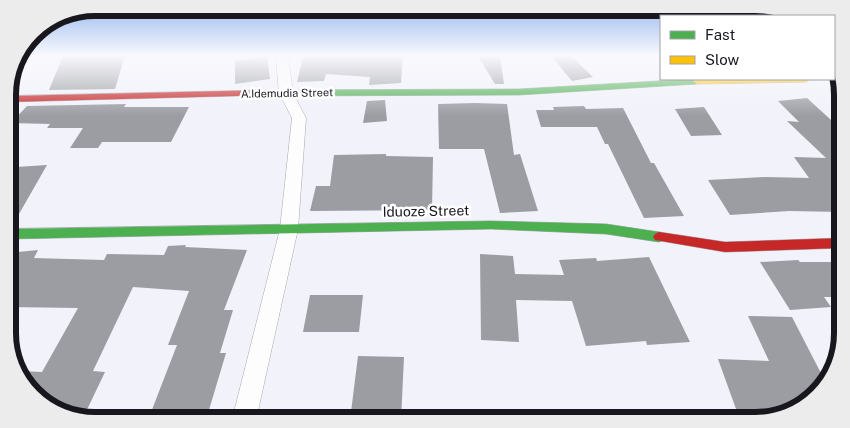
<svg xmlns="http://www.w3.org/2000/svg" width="850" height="428" font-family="'Public Sans',sans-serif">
<rect width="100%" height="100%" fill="#f1f2fa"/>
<g fill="#9c9da3">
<path d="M 63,56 L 125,56 L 115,89 L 49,90 Z"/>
<path d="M 267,56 L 270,79 L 235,84 L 235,61 Z"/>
<path d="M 303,56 L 403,56 L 401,83 L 369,85 L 370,77 L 326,74 L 324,81 L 297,82 Z"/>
<path d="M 478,56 L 500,56 L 504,84 L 495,84 Z"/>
<path d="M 551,56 L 571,56 L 593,77 L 572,81 Z"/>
<path d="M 807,98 L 842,130 L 842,212 L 789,211 L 730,215 L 708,180 L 766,177 L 809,178 L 794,157 L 826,158 L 787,121 L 799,122 L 778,101 Z"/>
<path d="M 385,100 L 387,121 L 363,123 L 367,101 Z"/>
<path d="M 475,103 L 507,104 L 514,155 L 520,154 L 538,211 L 500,213 L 484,149 L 439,149 L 438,104 Z"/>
<path d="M 126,104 L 124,107 L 189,107 L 171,142 L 102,142 L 98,148 L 70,148 L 83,128 L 47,128 L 50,124 L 11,123 L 27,106 Z"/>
<path d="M 584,106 L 586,109 L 623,108 L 651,163 L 654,163 L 684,216 L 644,218 L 608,144 L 605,144 L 597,127 L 541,127 L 536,110 L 554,110 L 553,107 Z"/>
<path d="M 704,107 L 722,135 L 691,136 L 675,109 Z"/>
<path d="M 386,154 L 386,156 L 433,157 L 432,210 L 310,211 L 316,186 L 330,186 L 334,155 Z"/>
<path d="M 47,165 L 15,221 L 8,221 L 8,180 L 16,167 Z"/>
<path d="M 186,245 L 185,247 L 247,250 L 224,310 L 233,310 L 220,353 L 226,353 L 206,420 L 148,420 L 177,345 L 168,345 L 189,291 L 133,287 L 93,371 L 105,372 L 83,418 L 56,411 L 25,386 L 19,371 L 42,372 L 78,308 L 8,307 L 8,253 L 38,250 L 34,258 L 104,260 L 107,254 L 164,255 L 168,246 Z"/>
<path d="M 480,254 L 513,256 L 515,274 L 564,275 L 559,260 L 596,258 L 597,261 L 649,257 L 690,342 L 647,345 L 646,341 L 586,346 L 572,301 L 516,300 L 519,342 L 481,340 Z"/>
<path d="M 798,260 L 800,262 L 842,262 L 842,297 L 824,297 L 831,307 L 790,310 L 760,262 Z"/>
<path d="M 310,295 L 363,295 L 359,332 L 303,332 Z"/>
<path d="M 748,316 L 792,317 L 825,381 L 803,406 L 760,420 L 740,420 L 718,359 L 769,361 Z"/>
<path d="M 358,356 L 404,357 L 401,420 L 350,420 Z"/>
</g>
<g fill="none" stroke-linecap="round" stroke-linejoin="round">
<g stroke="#a8a8ae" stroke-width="1">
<g id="street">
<path d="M 276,56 L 288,56 L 293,93 L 306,118 L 298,229 L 256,420 L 232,420 L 280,229 L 292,118 L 279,93 Z"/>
<path d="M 834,74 L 838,74 L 841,82 L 829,81 L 828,79 L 834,79 Z"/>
</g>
</g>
<g stroke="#a8a8ae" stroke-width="1">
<g id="fast">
<path d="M 692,79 L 698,79 L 701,81 L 697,84 L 519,95 L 269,96 L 265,93 L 269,90 L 519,89 Z"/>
<path d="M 491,221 L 606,224 L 659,232 L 663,234 L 665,237 L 663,240 L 659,242 L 606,234 L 491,229 L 8,239 L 8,229 Z"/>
</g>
</g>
<g stroke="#a8a8ae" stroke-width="1">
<path id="slow" d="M 694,79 L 810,79 L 806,82 L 697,84 L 693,81 Z"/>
</g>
<g stroke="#a8a8ae" stroke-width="1">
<g id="jam">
<path d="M 269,90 L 272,91 L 272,95 L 8,102 L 8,96 Z"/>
<path d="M 659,232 L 725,242 L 842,238 L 842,248 L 725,252 L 655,240 L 653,237 L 655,234 Z"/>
</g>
</g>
<use href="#street" fill="#fdfdfe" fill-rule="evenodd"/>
<use href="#fast" fill="#4caf50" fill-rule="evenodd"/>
<use href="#slow" fill="#ffc107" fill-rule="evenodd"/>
<use href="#jam" fill="#c62828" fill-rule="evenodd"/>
</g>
<linearGradient id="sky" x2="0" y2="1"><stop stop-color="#94b5ee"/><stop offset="0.48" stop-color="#f9f9fd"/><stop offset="1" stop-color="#f9f9fd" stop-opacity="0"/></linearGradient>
<rect width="850" height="116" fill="url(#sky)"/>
<g text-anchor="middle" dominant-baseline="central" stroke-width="5" stroke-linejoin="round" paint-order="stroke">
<g font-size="11" fill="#17171d" stroke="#fff">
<text transform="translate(287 93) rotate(-1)">A.Idemudia Street</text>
</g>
<g font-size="14" fill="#17171d" stroke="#fff">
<text transform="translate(426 211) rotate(-1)">Iduoze Street</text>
</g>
</g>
<path d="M0 0H850V428H0ZM95 16H755A79 79 0 0 1 834 95V333A79 79 0 0 1 755 412H95A79 79 0 0 1 16 333V95A79 79 0 0 1 95 16Z" fill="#ececed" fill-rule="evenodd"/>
<path fill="none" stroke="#17171d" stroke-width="6" d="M95 16H755A79 79 0 0 1 834 95V333A79 79 0 0 1 755 412H95A79 79 0 0 1 16 333V95A79 79 0 0 1 95 16Z"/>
<rect x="660" y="15" width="175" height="65" fill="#ffffff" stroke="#a2a2a5"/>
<rect x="670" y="31" width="25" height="8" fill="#4caf50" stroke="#a2a2a5"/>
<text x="705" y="40" font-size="15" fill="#17171d">Fast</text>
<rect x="670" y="56" width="25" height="8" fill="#ffc107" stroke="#a2a2a5"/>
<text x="705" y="65" font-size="15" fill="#17171d">Slow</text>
</svg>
